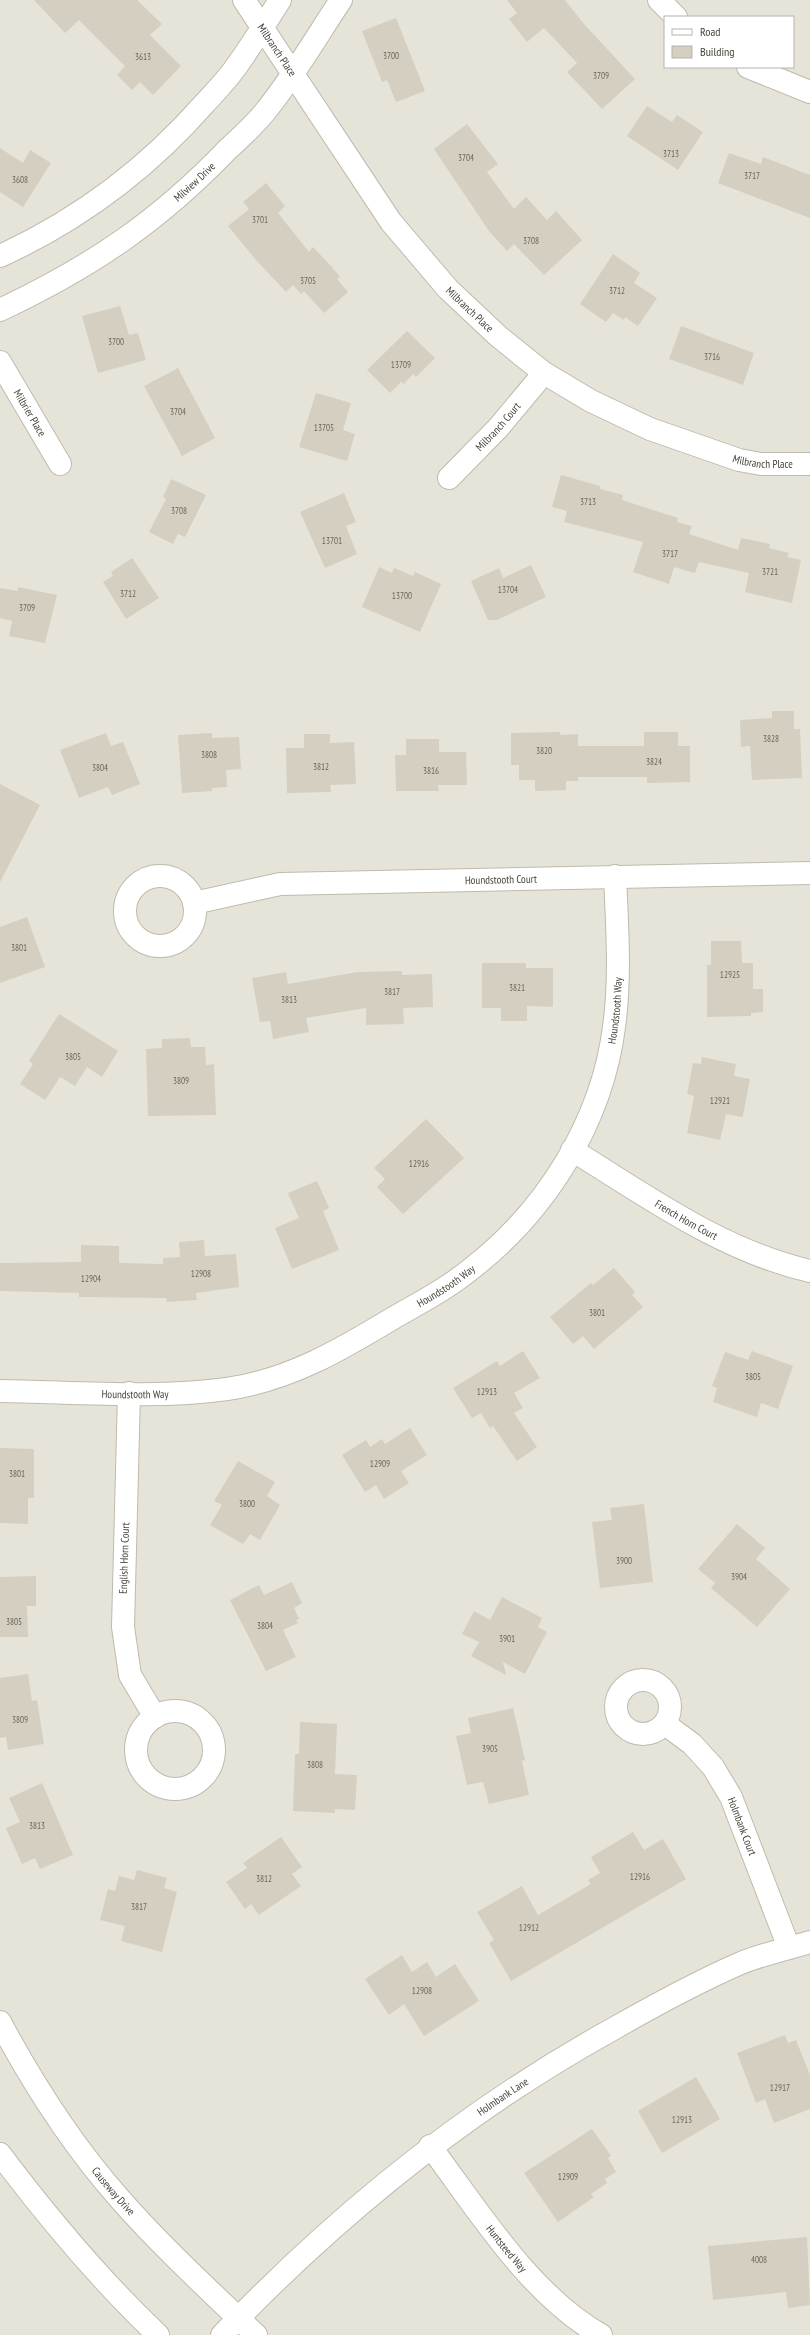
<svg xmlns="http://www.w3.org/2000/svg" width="810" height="2335" font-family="'PT Sans Narrow',sans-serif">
<rect width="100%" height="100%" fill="#f3f2ea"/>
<path fill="#e6e4d9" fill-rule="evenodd" d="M 0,0 L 810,0 L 810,2335 L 0,2335 ZM 665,17 L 793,17 L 793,67 L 665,67 Z"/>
<g fill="#d4cfc0">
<path d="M 34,0 L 137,0 L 162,24 L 150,35 L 181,66 L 153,95 L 140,82 L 132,90 L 117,75 L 125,66 L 79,20 L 65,33 Z"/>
<path d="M 507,0 L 565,0 L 584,24 L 635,79 L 602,109 L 567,72 L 577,63 L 544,28 L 527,42 L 509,19 L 517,13 Z"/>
<path d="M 396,18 L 425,91 L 396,102 L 387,80 L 382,82 L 362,31 Z"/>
<path d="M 647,106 L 672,122 L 677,115 L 703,132 L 678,170 L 627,136 Z"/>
<path d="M 467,124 L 498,164 L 487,172 L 514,209 L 526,197 L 547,220 L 556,211 L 582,240 L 544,275 L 514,244 L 507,251 L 489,231 L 434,149 Z"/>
<path d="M 0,148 L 23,163 L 30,150 L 51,163 L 23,207 L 0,192 Z"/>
<path d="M 729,153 L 761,164 L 763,157 L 810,175 L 810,218 L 718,183 Z"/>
<path d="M 266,183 L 285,206 L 278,213 L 309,252 L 313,247 L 331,266 L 340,277 L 337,279 L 348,292 L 324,313 L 304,291 L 301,294 L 293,285 L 286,292 L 256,260 L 228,226 L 249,209 L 243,202 Z"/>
<path d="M 613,254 L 640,273 L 634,283 L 657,298 L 638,326 L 625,317 L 624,320 L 613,313 L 606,322 L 580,304 Z"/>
<path d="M 120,306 L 129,335 L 138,333 L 146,360 L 98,373 L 82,316 Z"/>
<path d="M 681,326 L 754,353 L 743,385 L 669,359 Z"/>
<path d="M 407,331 L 435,358 L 416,377 L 413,374 L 404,384 L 401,382 L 390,393 L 367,370 Z"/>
<path d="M 178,368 L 215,438 L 182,456 L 144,386 Z"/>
<path d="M 316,393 L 351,403 L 343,430 L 355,434 L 347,461 L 299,447 Z"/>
<path d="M 561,475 L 600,486 L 600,489 L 623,495 L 622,500 L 678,518 L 677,522 L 692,526 L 689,534 L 738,550 L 741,538 L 770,544 L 769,548 L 789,553 L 787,557 L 801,560 L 792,603 L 745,592 L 749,573 L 699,562 L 695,573 L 674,567 L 669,584 L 633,572 L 643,542 L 564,522 L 567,511 L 552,507 Z"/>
<path d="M 171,479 L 206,495 L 185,537 L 178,534 L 173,544 L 149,532 L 166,499 L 163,497 Z"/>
<path d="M 344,493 L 356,522 L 346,526 L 357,554 L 325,568 L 300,512 Z"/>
<path d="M 132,558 L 159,598 L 126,619 L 103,582 L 113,576 L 111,572 Z"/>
<path d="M 531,565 L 546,597 L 497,620 L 488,620 L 471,581 L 499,568 L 503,578 Z"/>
<path d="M 379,567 L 392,573 L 394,568 L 413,576 L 415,572 L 441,584 L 420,632 L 362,607 Z"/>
<path d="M 18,587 L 57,595 L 45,643 L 9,636 L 12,621 L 0,618 L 0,588 L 18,591 Z"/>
<path d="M 772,711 L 794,711 L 794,729 L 800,729 L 802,778 L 752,780 L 750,746 L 741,747 L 740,720 L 772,718 Z"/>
<path d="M 560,732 L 560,735 L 578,734 L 578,746 L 644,746 L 644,732 L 678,732 L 678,746 L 690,746 L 690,782 L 647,783 L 647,777 L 578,777 L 578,781 L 566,781 L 566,790 L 535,791 L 535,780 L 519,780 L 519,765 L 511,765 L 511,733 Z"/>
<path d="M 106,733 L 111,746 L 123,742 L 140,784 L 112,795 L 108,787 L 79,798 L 60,750 Z"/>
<path d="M 212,733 L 212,738 L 239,737 L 241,769 L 226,770 L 227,787 L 212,788 L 212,791 L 182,793 L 178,735 Z"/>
<path d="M 304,734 L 330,734 L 330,743 L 354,742 L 356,784 L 330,785 L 331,792 L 287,793 L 286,748 L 304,748 Z"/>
<path d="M 406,739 L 439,739 L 439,752 L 466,752 L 467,785 L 438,785 L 439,791 L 396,791 L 395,755 L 406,755 Z"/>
<path d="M 0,784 L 40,805 L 0,882 Z"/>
<path d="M 27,917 L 45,967 L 0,983 L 0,927 Z"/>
<path d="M 711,941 L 741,941 L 742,963 L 753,963 L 753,989 L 763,989 L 763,1012 L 751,1013 L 751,1016 L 707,1017 L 707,965 L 711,965 Z"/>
<path d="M 482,963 L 526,963 L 526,968 L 553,968 L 553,1007 L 527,1006 L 527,1021 L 501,1021 L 501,1008 L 482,1008 Z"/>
<path d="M 402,971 L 402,975 L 432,974 L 433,1007 L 403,1008 L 404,1024 L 366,1025 L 366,1008 L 306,1018 L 309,1032 L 273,1039 L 270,1021 L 260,1022 L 252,978 L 286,972 L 288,984 L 358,972 Z"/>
<path d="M 59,1014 L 118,1051 L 102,1077 L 87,1067 L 75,1086 L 60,1077 L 45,1100 L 20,1084 L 33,1064 L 29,1061 Z"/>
<path d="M 190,1038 L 191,1047 L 205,1047 L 206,1065 L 214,1064 L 216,1115 L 148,1116 L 146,1049 L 162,1048 L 162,1039 Z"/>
<path d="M 702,1057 L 736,1064 L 734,1076 L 750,1079 L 743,1115 L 742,1117 L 726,1114 L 720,1140 L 687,1133 L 694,1096 L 687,1094 L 693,1063 L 701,1064 Z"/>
<path d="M 426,1119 L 464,1158 L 403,1214 L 377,1187 L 385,1179 L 374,1168 Z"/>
<path d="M 317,1181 L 329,1208 L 323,1211 L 339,1250 L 292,1269 L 275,1228 L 299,1218 L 288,1193 Z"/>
<path d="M 204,1240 L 205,1256 L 236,1254 L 239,1287 L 196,1293 L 197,1300 L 167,1302 L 166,1298 L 79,1297 L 79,1293 L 0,1291 L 0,1263 L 81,1262 L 81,1245 L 119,1246 L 119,1263 L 163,1264 L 163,1258 L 180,1257 L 179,1242 Z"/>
<path d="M 614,1268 L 635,1292 L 632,1295 L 643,1307 L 594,1349 L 583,1336 L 573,1344 L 550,1317 L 591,1283 L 593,1285 Z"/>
<path d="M 523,1351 L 540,1378 L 514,1393 L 523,1408 L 514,1413 L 537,1447 L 517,1461 L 493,1426 L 490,1428 L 481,1413 L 472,1418 L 453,1388 L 497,1361 L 500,1366 Z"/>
<path d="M 752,1351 L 793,1366 L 778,1409 L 761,1403 L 757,1417 L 713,1402 L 717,1388 L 712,1386 L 725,1352 L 748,1360 Z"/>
<path d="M 410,1428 L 427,1455 L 401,1471 L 409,1483 L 384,1499 L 376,1485 L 365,1492 L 342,1455 L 366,1440 L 370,1447 L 382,1439 L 385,1444 Z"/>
<path d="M 0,1448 L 34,1449 L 34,1498 L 28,1498 L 28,1524 L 0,1523 Z"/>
<path d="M 238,1461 L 275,1482 L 267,1496 L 280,1505 L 260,1540 L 250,1534 L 243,1544 L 210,1525 L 222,1505 L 214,1501 Z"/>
<path d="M 644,1504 L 653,1582 L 600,1588 L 592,1522 L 612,1520 L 610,1508 Z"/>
<path d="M 737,1524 L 765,1548 L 756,1559 L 790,1589 L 757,1627 L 711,1588 L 715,1583 L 698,1569 Z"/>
<path d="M 36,1576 L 36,1606 L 27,1606 L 28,1637 L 0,1637 L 0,1577 Z"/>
<path d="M 292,1582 L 302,1603 L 294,1608 L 299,1619 L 296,1620 L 298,1623 L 283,1630 L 296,1657 L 266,1671 L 230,1600 L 259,1585 L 264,1595 Z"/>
<path d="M 502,1597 L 542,1618 L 538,1627 L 547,1632 L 525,1674 L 503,1662 L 506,1675 L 471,1656 L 479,1642 L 462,1634 L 474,1611 L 490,1620 Z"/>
<path d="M 28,1674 L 32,1701 L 37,1700 L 44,1744 L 8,1750 L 6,1737 L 0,1738 L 0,1678 Z"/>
<path d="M 513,1708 L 525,1760 L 522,1761 L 529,1795 L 489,1804 L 483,1782 L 467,1785 L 456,1736 L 471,1733 L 468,1718 Z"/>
<path d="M 300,1722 L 337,1724 L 335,1774 L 357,1775 L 355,1810 L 335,1809 L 335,1813 L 293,1811 L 295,1754 L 299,1754 Z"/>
<path d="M 42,1783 L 73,1855 L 40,1869 L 35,1858 L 22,1864 L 6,1828 L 20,1822 L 9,1798 Z"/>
<path d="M 633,1832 L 644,1850 L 663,1839 L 686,1879 L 511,1981 L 489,1943 L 494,1940 L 477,1912 L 522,1886 L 538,1915 L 591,1884 L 588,1880 L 600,1873 L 591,1857 Z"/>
<path d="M 281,1837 L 302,1867 L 292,1874 L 301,1886 L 259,1915 L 251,1904 L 245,1909 L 226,1882 L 247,1868 L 243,1863 Z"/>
<path d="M 137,1870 L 167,1878 L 164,1888 L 177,1892 L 162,1952 L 121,1941 L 125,1926 L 100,1920 L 108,1889 L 115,1891 L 119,1876 L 134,1880 Z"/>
<path d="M 402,1955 L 412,1972 L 427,1962 L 436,1977 L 455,1964 L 479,2001 L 424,2036 L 404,2004 L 389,2015 L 365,1979 Z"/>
<path d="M 785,2035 L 788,2043 L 796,2040 L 810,2075 L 810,2109 L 774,2123 L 765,2099 L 756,2103 L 737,2053 Z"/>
<path d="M 696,2077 L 720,2119 L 662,2153 L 638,2111 Z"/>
<path d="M 592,2129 L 611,2156 L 608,2158 L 616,2172 L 605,2179 L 607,2183 L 591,2194 L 594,2197 L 558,2222 L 524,2173 Z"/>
<path d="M 807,2237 L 810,2305 L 788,2308 L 786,2292 L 713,2300 L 708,2246 Z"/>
</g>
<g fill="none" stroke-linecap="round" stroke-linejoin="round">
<g stroke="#bebbad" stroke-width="24">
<g id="minor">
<path id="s1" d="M 244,0 L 391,222 L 448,289 L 498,336 L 544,373 L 591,401 L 650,429 L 739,460 L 761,464 L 810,464"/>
<path d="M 659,0 L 676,17"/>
<path d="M 748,67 L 810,92"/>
<path d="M 0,256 C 79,220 148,168 205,103 C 214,93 225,82 233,71 C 250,48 265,24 280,0"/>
<path id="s2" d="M 0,310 C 91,267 158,222 228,149 C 242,136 257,123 268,108 C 295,74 317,36 341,0"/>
<path id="s3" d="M 0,362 L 60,464"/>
<path id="s4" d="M 449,478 L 498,428 L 544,373"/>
<circle cx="160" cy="911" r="35"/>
<path id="s5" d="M 194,903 L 280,884 L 810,873"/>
<path id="s6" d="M 572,1150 C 647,1196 722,1251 810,1271"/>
<path id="s7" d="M 0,1391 C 73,1392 155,1399 227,1389 C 290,1380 342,1349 395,1317 C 421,1302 448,1288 471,1269 C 546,1211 602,1122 614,1027 C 621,977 617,925 615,876"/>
<path d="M 129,1393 L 123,1627 L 130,1675 L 155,1717"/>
<circle cx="643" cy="1707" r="27"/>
<circle cx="175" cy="1750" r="39"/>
<path id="s8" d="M 665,1724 L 692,1744 L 713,1767 L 731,1797 L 789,1948"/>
<path id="s9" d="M 430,2146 C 478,2210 530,2295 601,2335"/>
<path id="s10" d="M 222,2335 C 339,2213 466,2110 613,2029 C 655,2005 697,1982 741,1963 C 763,1954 787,1949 810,1942"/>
</g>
</g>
<g stroke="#bebbad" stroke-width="24">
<g id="tertiary">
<path id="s11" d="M 0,2022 C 32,2082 74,2147 119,2198 C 162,2247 209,2290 256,2335"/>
<path d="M 0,2154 C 49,2219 99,2279 158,2335"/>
</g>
</g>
<use href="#minor" stroke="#fff" stroke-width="22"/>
<use href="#tertiary" stroke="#fff" stroke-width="22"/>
</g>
<g text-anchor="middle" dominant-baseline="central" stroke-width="4" stroke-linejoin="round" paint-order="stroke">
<g font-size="9" fill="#6a665b">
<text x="391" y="55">3700</text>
<text x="143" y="56">3613</text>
<text x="601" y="75">3709</text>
<text x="671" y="153">3713</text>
<text x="466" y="157">3704</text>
<text x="752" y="175">3717</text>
<text x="20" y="179">3608</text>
<text x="260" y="219">3701</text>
<text x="531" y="240">3708</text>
<text x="308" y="280">3705</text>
<text x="617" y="290">3712</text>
<text x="116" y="341">3700</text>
<text x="712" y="356">3716</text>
<text x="401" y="364">13709</text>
<text x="178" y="411">3704</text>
<text x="324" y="427">13705</text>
<text x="588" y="501">3713</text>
<text x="179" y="510">3708</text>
<text x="332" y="540">13701</text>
<text x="670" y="553">3717</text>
<text x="770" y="571">3721</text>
<text x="508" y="589">13704</text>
<text x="128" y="593">3712</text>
<text x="402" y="595">13700</text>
<text x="27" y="607">3709</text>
<text x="771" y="738">3828</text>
<text x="544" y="750">3820</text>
<text x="209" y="754">3808</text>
<text x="654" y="761">3824</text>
<text x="321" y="766">3812</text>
<text x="100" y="767">3804</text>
<text x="431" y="770">3816</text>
<text x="19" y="947">3801</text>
<text x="730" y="974">12925</text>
<text x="517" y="987">3821</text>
<text x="392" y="991">3817</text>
<text x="289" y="999">3813</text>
<text x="73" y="1056">3805</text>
<text x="181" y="1080">3809</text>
<text x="720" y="1100">12921</text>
<text x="419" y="1163">12916</text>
<text x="201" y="1273">12908</text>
<text x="91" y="1278">12904</text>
<text x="597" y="1312">3801</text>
<text x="753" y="1376">3805</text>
<text x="487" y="1391">12913</text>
<text x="380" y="1463">12909</text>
<text x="17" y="1473">3801</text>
<text x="247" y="1503">3800</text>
<text x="624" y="1560">3900</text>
<text x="739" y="1576">3904</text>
<text x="14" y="1621">3805</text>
<text x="265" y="1625">3804</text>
<text x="507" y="1638">3901</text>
<text x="20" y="1719">3809</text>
<text x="490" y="1748">3905</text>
<text x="315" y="1764">3808</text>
<text x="37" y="1825">3813</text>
<text x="640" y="1876">12916</text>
<text x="264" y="1878">3812</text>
<text x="139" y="1906">3817</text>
<text x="529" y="1927">12912</text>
<text x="422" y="1990">12908</text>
<text x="780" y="2087">12917</text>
<text x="682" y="2119">12913</text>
<text x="568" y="2176">12909</text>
<text x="759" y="2259">4008</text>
</g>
<g font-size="11" fill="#464339" stroke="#fff">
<text stroke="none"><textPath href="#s1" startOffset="60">Milbranch Place</textPath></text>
<text stroke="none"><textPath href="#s2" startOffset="234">Milview Drive</textPath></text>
<text stroke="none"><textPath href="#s1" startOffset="384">Milbranch Place</textPath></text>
<text stroke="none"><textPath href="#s3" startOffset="59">Milbrier Place</textPath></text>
<text stroke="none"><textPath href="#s4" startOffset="71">Milbranch Court</textPath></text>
<text stroke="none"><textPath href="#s1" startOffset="720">Milbranch Place</textPath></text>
<text stroke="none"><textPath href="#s5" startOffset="309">Houndstooth Court</textPath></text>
<text stroke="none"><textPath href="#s7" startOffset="806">Houndstooth Way</textPath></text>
<text stroke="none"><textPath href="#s6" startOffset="134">French Horn Court</textPath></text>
<text stroke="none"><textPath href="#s7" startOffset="471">Houndstooth Way</textPath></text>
<text stroke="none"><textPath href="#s7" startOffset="135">Houndstooth Way</textPath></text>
<text transform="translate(124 1558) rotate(-88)">English Horn Court</text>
<text stroke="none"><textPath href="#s8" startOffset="131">Holmbank Court</textPath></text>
<text stroke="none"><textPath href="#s10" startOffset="369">Holmbank Lane</textPath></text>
<text stroke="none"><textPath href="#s11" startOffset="204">Causeway Drive</textPath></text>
<text stroke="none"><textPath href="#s9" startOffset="128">Huntsteed Way</textPath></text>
</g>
</g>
<rect x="664" y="16" width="130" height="52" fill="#ffffff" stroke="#b5b4b0"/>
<rect x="672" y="29" width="20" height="6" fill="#ffffff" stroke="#b5b4b0"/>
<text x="700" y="36" font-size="12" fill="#464339">Road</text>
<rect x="672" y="46" width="20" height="12" fill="#d4cfc0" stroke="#b5b4b0"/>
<text x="700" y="56" font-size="12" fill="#464339">Building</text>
</svg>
